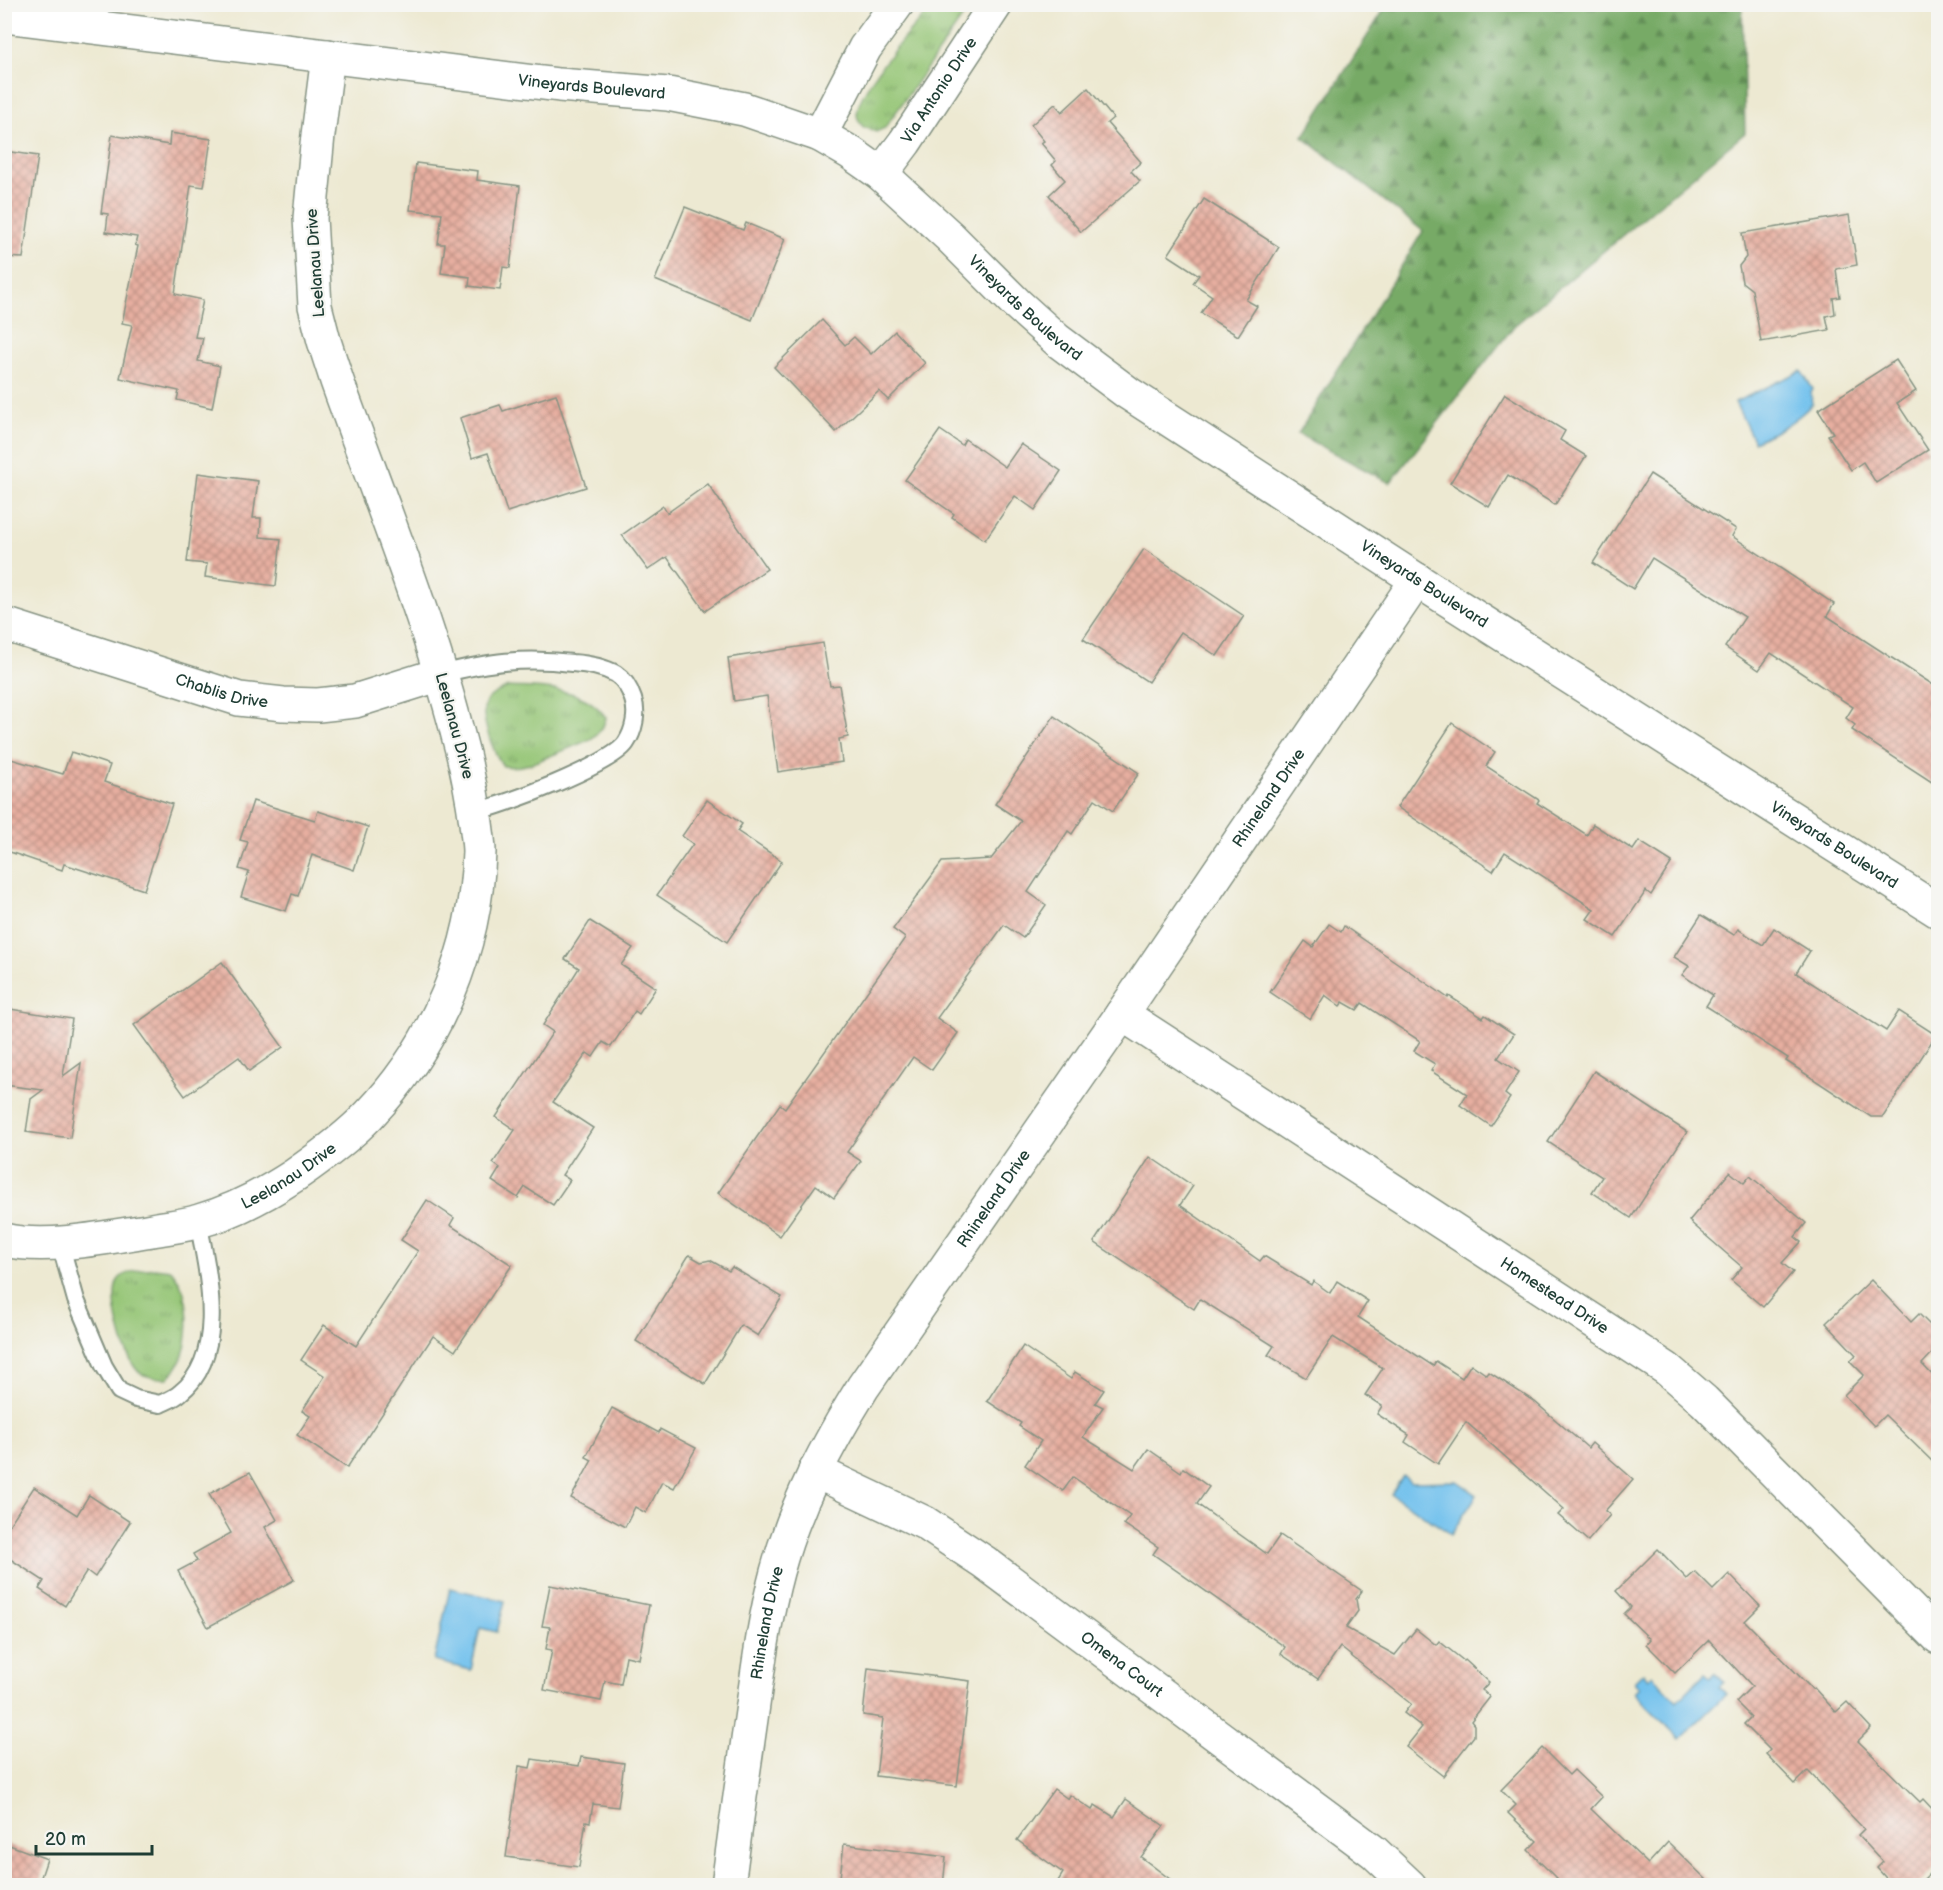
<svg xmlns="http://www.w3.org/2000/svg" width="1943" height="1890" font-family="'Balsamiq Sans',sans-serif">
<defs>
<pattern id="grass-tufts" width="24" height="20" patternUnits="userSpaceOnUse" patternTransform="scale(1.5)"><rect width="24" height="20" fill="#94c575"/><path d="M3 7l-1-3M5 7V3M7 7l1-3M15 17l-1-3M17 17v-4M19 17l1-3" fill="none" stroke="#78a161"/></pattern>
<pattern id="forest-firs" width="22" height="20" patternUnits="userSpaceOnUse" patternTransform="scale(1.5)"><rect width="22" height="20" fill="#7a6"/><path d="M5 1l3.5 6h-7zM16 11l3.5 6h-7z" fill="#618c55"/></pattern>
<pattern id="building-cross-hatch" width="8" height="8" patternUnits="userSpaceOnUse" patternTransform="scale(1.5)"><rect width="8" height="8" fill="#e7afa0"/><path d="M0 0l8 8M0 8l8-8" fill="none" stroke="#bb9083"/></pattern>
</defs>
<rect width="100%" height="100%" fill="#f6f6f2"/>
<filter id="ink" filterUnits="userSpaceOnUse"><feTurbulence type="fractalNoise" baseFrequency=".0167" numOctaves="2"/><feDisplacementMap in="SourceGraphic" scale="12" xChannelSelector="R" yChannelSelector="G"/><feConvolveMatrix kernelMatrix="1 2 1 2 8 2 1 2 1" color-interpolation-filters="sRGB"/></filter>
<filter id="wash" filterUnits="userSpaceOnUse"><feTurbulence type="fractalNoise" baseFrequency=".008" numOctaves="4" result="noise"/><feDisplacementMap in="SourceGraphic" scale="24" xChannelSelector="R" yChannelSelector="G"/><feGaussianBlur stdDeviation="1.35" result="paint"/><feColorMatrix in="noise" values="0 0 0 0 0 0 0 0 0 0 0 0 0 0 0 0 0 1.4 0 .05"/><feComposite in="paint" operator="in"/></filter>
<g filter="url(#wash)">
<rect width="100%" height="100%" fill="#ede9d2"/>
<g fill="url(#grass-tufts)" stroke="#5a8154" stroke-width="1.5">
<path d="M 934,5 L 971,5 L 885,128 L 876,132 L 863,127 C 861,123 857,119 857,115 C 856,90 916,23 934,5 Z"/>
<path d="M 508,687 C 543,689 585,686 606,718 L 602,729 L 591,739 L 531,764 L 515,767 L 503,766 C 494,753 476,712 488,699 C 493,693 501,691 508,687 Z"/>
<path d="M 154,1268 L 171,1270 C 174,1275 179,1280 181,1285 C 191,1306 190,1348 177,1367 C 175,1371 171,1375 168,1378 C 158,1378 145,1378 138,1371 C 124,1358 107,1293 119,1279 C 127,1270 143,1270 154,1268 Z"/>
</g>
<path fill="url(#forest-firs)" stroke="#4b744d" stroke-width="1.5" d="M 1387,5 L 1742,5 L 1745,133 L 1514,326 L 1390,483 L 1298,434 L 1423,231 L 1303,137 Z"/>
<g fill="#72c1ed" stroke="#487f90" stroke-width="1.5">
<path d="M 1801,371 L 1813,389 L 1811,393 L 1813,403 C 1797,421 1776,432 1754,442 L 1735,402 Z"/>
<path d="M 1403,1476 L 1411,1482 L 1457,1481 L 1477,1495 L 1451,1534 L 1391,1494 Z"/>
<path d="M 450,1588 L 505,1601 L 497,1632 L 480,1628 L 471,1670 L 434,1661 Z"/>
<path d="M 1643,1673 L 1648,1679 L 1652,1675 L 1677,1701 L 1705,1673 L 1711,1678 L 1715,1673 L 1724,1682 L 1719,1687 L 1726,1694 L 1680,1739 L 1634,1693 L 1639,1688 L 1634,1682 Z"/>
</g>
<g id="blocks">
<g fill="url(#building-cross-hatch)">
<path d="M 1088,88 L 1113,118 L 1107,123 L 1141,162 L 1131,171 L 1140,181 L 1081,232 L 1049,195 L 1065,180 L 1052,165 L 1056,161 L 1041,143 L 1044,141 L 1031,125 L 1055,104 L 1062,112 Z"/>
<path d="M 170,133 L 211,139 L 204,187 L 191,185 L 175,294 L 203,300 L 195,337 L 203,338 L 198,361 L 220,366 L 212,408 L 177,400 L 179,391 L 120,378 L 132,325 L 122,323 L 138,246 L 135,245 L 137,237 L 106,232 L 108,214 L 101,213 L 112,135 L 169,145 Z"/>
<path d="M 4,151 L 38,156 L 23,258 L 4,257 Z"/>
<path d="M 416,163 L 478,171 L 477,180 L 520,186 L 510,268 L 503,267 L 500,290 L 469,286 L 470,277 L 441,273 L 445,244 L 438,244 L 442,213 L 410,210 Z"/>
<path d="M 1204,199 L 1279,247 L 1246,300 L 1257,306 L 1238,336 L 1201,313 L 1212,296 L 1193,283 L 1199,275 L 1168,255 Z"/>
<path d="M 685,207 L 743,230 L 746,223 L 785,239 L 752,320 L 655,280 Z"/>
<path d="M 1849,215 L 1857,265 L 1836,269 L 1840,297 L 1833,298 L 1835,314 L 1826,316 L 1829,330 L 1761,342 L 1752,290 L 1742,282 L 1739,266 L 1746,257 L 1742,233 Z"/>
<path d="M 822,320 L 845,345 L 854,337 L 871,354 L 895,331 L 925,363 L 888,400 L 879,391 L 836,432 L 774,367 Z"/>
<path d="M 1896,360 L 1916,391 L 1897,403 L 1928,450 L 1876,483 L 1863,462 L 1851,470 L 1828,435 L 1833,433 L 1818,410 Z"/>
<path d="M 556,394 L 586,487 L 507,512 L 488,453 L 472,458 L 460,418 L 500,405 L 503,411 Z"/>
<path d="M 1505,394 L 1565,431 L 1560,440 L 1586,456 L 1555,505 L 1508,475 L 1489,507 L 1450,483 Z"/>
<path d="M 940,430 L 962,445 L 965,439 L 1005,467 L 1021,444 L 1061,471 L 1035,510 L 1015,496 L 985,540 L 952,517 L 954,514 L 905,480 Z"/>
<path d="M 198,473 L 258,481 L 253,518 L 261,518 L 260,537 L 281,539 L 276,586 L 205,577 L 207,564 L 187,562 Z"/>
<path d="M 1650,474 L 1736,529 L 1732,536 L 1834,604 L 1827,616 L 1938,688 L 1938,786 L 1852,730 L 1855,725 L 1846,718 L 1853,707 L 1771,653 L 1759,670 L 1725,647 L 1745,617 L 1652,558 L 1633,589 L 1593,563 Z"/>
<path d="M 708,484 L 767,569 L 705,611 L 667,557 L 648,570 L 622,535 L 663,506 L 667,513 Z"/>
<path d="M 1144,549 L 1244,616 L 1217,656 L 1181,632 L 1148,682 L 1083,639 Z"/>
<path d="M 823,643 L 830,686 L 839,685 L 848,737 L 839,739 L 842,762 L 778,772 L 767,696 L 734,701 L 728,658 Z"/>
<path d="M 1054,716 L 1139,773 L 1113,811 L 1095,799 L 1072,834 L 1068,831 L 1028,892 L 1046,905 L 1023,938 L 1004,925 L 937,1018 L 958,1033 L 932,1070 L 913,1057 L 847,1152 L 861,1161 L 834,1198 L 816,1185 L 780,1236 L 718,1193 L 780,1104 L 785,1108 L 905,938 L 893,929 L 942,862 L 991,859 L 1021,821 L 995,804 Z"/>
<path d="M 1452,723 L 1495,752 L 1486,766 L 1539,800 L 1537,803 L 1587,835 L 1593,824 L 1633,850 L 1639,841 L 1672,862 L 1651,895 L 1646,891 L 1615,937 L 1587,919 L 1594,909 L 1505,852 L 1493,871 L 1397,807 Z"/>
<path d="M 71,752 L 110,765 L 104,782 L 172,804 L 144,890 L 64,864 L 62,870 L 4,850 L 4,757 L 63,774 Z"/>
<path d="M 707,800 L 742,824 L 737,831 L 782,861 L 727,942 L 657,895 L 693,844 L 682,836 Z"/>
<path d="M 253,801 L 315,820 L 318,811 L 368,827 L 354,870 L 312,855 L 298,896 L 292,894 L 286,911 L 241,897 L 249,872 L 239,869 L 248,842 L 240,840 Z"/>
<path d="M 1701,915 L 1734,935 L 1738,929 L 1763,945 L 1774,928 L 1810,951 L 1796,973 L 1886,1031 L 1899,1011 L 1936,1035 L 1883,1117 L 1871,1117 L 1786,1061 L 1788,1058 L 1706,1006 L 1713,995 L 1682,975 L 1689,966 L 1674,957 Z"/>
<path d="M 590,921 L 633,948 L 621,965 L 656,988 L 639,1014 L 635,1011 L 611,1047 L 603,1042 L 593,1057 L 587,1053 L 553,1102 L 593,1128 L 562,1175 L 570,1180 L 553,1205 L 525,1187 L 518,1198 L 492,1181 L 500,1168 L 493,1163 L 515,1130 L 496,1117 L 553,1032 L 543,1025 L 579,968 L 565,959 Z"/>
<path d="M 1329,924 L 1341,932 L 1344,926 L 1448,998 L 1449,996 L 1483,1018 L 1485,1015 L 1514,1034 L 1498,1058 L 1519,1072 L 1505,1094 L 1510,1098 L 1491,1126 L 1460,1105 L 1467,1094 L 1431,1071 L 1435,1064 L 1414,1051 L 1420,1041 L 1362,1003 L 1357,1010 L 1343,1002 L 1340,1006 L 1325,995 L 1310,1019 L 1270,992 L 1305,941 L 1313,947 Z"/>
<path d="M 222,962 L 283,1047 L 249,1071 L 239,1057 L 185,1096 L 134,1025 Z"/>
<path d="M 4,1008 L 72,1019 L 63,1076 L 81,1063 L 70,1138 L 26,1132 L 31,1099 L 43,1090 L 4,1085 Z"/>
<path d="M 1594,1071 L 1687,1132 L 1631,1218 L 1592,1192 L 1602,1177 L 1548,1142 Z"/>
<path d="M 1150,1157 L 1193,1186 L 1180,1205 L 1260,1261 L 1264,1256 L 1311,1285 L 1313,1281 L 1330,1293 L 1337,1281 L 1368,1301 L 1358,1317 L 1433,1366 L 1436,1361 L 1462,1378 L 1471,1364 L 1487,1375 L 1489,1372 L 1535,1402 L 1588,1448 L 1592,1443 L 1633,1479 L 1605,1511 L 1610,1515 L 1588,1541 L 1558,1515 L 1564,1509 L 1466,1422 L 1438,1464 L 1405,1442 L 1409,1435 L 1377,1414 L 1382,1406 L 1365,1395 L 1383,1368 L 1333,1337 L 1306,1378 L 1268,1355 L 1274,1346 L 1200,1299 L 1194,1309 L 1094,1242 Z"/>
<path d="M 1730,1172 L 1744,1183 L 1750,1176 L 1806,1223 L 1795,1237 L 1801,1242 L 1782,1263 L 1793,1272 L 1763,1307 L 1731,1280 L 1742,1267 L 1689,1221 Z"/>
<path d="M 427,1200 L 454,1218 L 450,1225 L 512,1265 L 455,1351 L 433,1336 L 347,1468 L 297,1435 L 310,1416 L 302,1411 L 325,1376 L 301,1360 L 324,1325 L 356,1346 L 418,1251 L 401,1240 Z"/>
<path d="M 689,1255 L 701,1262 L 710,1260 L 729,1271 L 732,1267 L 782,1297 L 758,1336 L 741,1325 L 705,1384 L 636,1341 Z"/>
<path d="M 1871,1280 L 1911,1322 L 1919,1314 L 1938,1333 L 1938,1347 L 1922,1364 L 1938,1381 L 1938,1467 L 1885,1415 L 1874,1426 L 1844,1395 L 1864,1375 L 1850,1361 L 1856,1355 L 1826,1323 Z"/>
<path d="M 1023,1346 L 1071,1379 L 1075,1372 L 1104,1390 L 1095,1403 L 1103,1407 L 1083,1437 L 1134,1469 L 1148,1449 L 1181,1472 L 1183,1468 L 1209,1487 L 1197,1504 L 1267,1554 L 1280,1535 L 1362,1591 L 1356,1599 L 1358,1611 L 1346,1628 L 1395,1655 L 1416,1629 L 1436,1645 L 1439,1641 L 1464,1661 L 1465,1660 L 1489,1682 L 1482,1690 L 1490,1697 L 1471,1721 L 1474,1725 L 1474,1736 L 1443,1776 L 1406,1747 L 1422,1727 L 1404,1713 L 1411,1704 L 1340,1647 L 1318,1679 L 1281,1654 L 1285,1647 L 1153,1554 L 1158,1547 L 1124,1524 L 1130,1516 L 1073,1477 L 1063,1491 L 1025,1465 L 1041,1441 L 1019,1426 L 1021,1423 L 987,1401 Z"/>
<path d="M 612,1408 L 659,1433 L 660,1429 L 696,1448 L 674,1488 L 662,1482 L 646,1513 L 635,1507 L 625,1527 L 571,1498 L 592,1460 L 586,1457 Z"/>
<path d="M 250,1472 L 277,1520 L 265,1527 L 294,1580 L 208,1627 L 178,1571 L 197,1561 L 193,1554 L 231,1533 L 209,1494 Z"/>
<path d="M 34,1487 L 77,1515 L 89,1495 L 130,1522 L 95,1577 L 87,1571 L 65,1606 L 39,1589 L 44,1581 L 4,1555 L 4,1533 Z"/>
<path d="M 1658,1549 L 1687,1579 L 1695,1572 L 1713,1590 L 1729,1574 L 1760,1606 L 1745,1621 L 1812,1689 L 1814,1688 L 1836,1712 L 1847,1702 L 1871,1728 L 1858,1741 L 1920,1802 L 1923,1799 L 1938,1815 L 1938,1865 L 1917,1886 L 1893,1886 L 1877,1868 L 1883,1862 L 1858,1835 L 1864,1829 L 1808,1771 L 1795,1784 L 1766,1754 L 1770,1750 L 1744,1724 L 1751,1717 L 1736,1702 L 1752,1686 L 1709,1640 L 1675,1673 L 1646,1644 L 1650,1639 L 1624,1614 L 1631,1607 L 1616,1591 Z"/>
<path d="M 550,1585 L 649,1605 L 639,1659 L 626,1656 L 621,1684 L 605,1681 L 601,1701 L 544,1690 L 552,1650 L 546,1649 L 550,1627 L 542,1626 Z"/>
<path d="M 868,1668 L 970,1681 L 957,1786 L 876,1776 L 883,1718 L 863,1715 Z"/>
<path d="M 1542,1748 L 1569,1775 L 1574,1770 L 1602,1797 L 1591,1809 L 1648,1864 L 1668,1842 L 1713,1886 L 1564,1886 L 1528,1850 L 1537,1841 L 1508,1813 L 1516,1805 L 1501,1790 Z"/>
<path d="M 581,1757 L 624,1763 L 618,1807 L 593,1804 L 590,1822 L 586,1821 L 579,1867 L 506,1857 L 519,1766 L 530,1768 L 532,1759 L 579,1766 Z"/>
<path d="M 1054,1789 L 1068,1799 L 1070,1795 L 1092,1810 L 1095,1805 L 1114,1817 L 1126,1799 L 1164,1826 L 1141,1857 L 1179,1886 L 1055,1886 L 1063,1873 L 1017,1840 Z"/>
<path d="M 4,1843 L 47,1859 L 38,1886 L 4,1886 Z"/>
<path d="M 844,1844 L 946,1857 L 943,1886 L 839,1886 Z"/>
</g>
</g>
</g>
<g filter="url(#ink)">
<use href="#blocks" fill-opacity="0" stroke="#869383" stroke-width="1.5"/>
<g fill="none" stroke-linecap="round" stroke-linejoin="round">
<g stroke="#869383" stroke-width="20">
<g id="lane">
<path d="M 441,674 C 489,662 523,657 572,663 C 587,664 602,666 616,674 C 625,680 630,690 633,699 C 638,713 634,731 626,743 C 611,765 503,806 474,812"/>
<path d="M 60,1243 L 76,1300 L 104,1366 L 119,1391 L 136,1399 L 160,1404 C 166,1401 175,1398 180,1393 C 228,1355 208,1273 198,1221"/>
</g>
</g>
<g stroke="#869383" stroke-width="36">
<g id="street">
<path id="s1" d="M 4,16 L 559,85 L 668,94 L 744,109 L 820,135 L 851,153 L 881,174 L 950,237 L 1016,303 L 1057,340 L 1128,393 L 1417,580 L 1938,911"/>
<path d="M 820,135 L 865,48 L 897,4"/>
<path id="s2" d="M 881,174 L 905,142 L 996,4"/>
<path id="s3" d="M 4,624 L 239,699 L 283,704 L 318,705 L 355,701 L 441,674"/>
<path id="s4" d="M 1122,1014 L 1667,1369 L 1704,1401 L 1938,1637"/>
<path id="s5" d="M 4,1240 C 47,1250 109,1237 152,1230 C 167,1227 184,1226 199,1221 C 232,1212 266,1194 295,1175 C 321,1157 347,1138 369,1115 C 436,1045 476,950 479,852 C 479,843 477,832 476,823 C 472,793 466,764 458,735 C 427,615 379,498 337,381 L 324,341 L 315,306 L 310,218 L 318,135 L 328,56"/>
<path id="s6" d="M 815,1471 L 925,1523 L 984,1562 L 1374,1852 L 1410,1886"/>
<path id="s7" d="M 728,1886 C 735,1830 743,1775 751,1719 C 758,1670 764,1620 777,1572 C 795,1505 827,1445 863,1387 L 1122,1014 L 1417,580"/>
</g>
</g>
<use href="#lane" stroke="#fff" stroke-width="16"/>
<use href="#street" stroke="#fff" stroke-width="33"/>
</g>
</g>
<g text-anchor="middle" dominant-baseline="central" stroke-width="4.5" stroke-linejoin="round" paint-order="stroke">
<g font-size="16" fill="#1f3d34" stroke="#f6f6f2">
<text stroke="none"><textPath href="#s1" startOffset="592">Vineyards Boulevard</textPath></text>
<text stroke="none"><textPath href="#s2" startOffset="102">Via Antonio Drive</textPath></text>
<text transform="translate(316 263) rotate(-94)">Leelanau Drive</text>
<text stroke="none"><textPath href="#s1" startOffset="1096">Vineyards Boulevard</textPath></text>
<text stroke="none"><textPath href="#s1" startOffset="1582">Vineyards Boulevard</textPath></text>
<text stroke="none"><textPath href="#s3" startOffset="228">Chablis Drive</textPath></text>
<text transform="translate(454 726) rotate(75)">Leelanau Drive</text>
<text stroke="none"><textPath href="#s7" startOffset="1238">Rhineland Drive</textPath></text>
<text stroke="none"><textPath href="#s1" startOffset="2068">Vineyards Boulevard</textPath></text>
<text stroke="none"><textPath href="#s5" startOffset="298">Leelanau Drive</textPath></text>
<text stroke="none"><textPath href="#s7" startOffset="752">Rhineland Drive</textPath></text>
<text stroke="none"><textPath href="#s4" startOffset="516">Homestead Drive</textPath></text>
<text stroke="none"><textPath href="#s7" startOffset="266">Rhineland Drive</textPath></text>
<text stroke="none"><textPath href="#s6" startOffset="364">Omena Court</textPath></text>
</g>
</g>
<rect width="1943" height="1890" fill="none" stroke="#f6f6f2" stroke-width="24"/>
<path d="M36 1845v9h116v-9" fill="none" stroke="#1f3d34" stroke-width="3"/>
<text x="45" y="1845" font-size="18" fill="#1f3d34" stroke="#f6f6f2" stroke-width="4.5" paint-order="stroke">20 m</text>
</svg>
